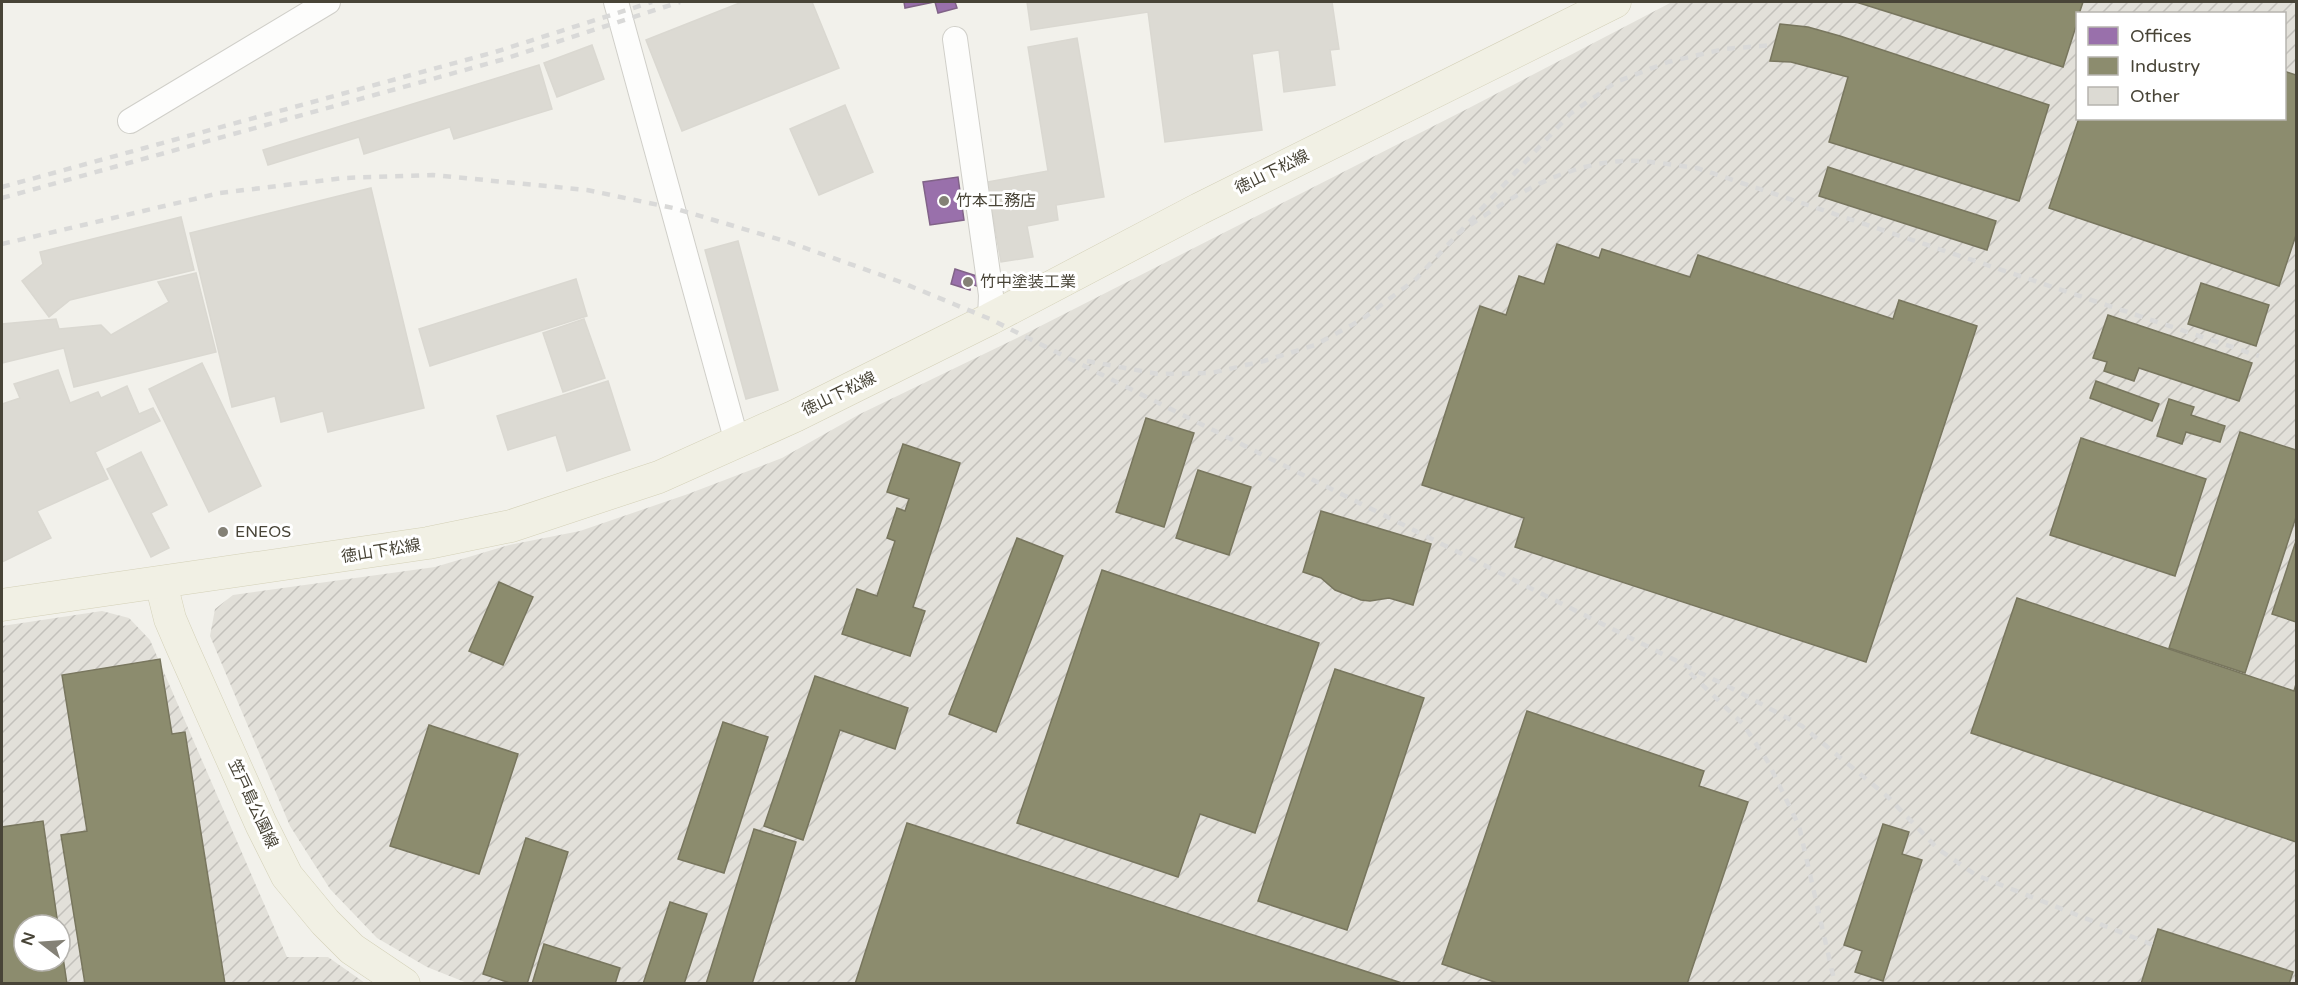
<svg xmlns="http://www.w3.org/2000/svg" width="2298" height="985" font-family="'Varela Round','Noto Sans JP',sans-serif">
<defs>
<pattern id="industrial-furrows" width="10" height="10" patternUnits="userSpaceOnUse" patternTransform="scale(1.5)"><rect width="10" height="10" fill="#e2e0d9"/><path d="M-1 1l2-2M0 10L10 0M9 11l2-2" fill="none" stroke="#c3c1bb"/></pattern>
</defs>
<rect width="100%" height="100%" fill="#f2f1eb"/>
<g fill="url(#industrial-furrows)" fill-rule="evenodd">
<path d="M 1672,2 L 2296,2 L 2296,983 L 467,983 L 427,967 L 377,938 L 330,889 L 290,826 L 210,636 L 215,609 L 233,595 L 435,567 L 509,545 L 580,531 L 688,494 L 782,458 L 860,414 L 1017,338 L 1469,108 ZM 2078,14 L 2284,14 L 2284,118 L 2078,118 Z"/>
<path d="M 102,611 L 129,618 L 150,640 L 287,957 L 328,957 L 365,983 L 2,983 L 2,626 ZM 24,925 L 60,925 L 60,961 L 24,961 Z"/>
</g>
<g fill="#9970ab" stroke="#816388" stroke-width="1.5">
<path d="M 904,2 L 934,2 L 905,8 Z"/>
<path d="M 935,2 L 955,2 L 957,8 L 938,13 Z"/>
<path d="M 958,177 L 964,220 L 930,225 L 923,182 Z"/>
<path d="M 955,269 L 986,279 L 983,288 L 971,284 L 970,290 L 951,284 Z"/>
</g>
<g fill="#8c8c6e" stroke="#78765e" stroke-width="1.5">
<path d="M 1856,2 L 2083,2 L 2079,14 L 2078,14 L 2078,20 L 2063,67 Z"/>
<path d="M 1780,24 L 1808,27 L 1840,36 L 2049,105 L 2019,201 L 1829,142 L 1848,77 L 1791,62 L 1770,61 Z"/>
<path d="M 2284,71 L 2296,75 L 2296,235 L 2279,286 L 2049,208 L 2079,118 L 2284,118 Z"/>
<path d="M 1828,167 L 1996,221 L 1987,250 L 1819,196 Z"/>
<path d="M 1557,244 L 1599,258 L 1602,249 L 1690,277 L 1698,255 L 1893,319 L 1899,300 L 1977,326 L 1866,662 L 1515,547 L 1524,518 L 1422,485 L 1480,306 L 1506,315 L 1519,276 L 1544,284 Z"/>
<path d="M 2201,283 L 2269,305 L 2256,346 L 2188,324 Z"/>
<path d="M 2108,315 L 2252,363 L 2239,401 L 2139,368 L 2134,381 L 2104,371 L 2107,362 L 2093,358 Z"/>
<path d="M 2096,381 L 2159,404 L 2152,421 L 2090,398 Z"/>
<path d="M 2169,399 L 2194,407 L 2191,415 L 2225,426 L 2220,442 L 2186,432 L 2182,444 L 2157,436 Z"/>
<path d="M 1146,418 L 1194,433 L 1164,527 L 1116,512 Z"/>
<path d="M 2240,432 L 2296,450 L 2296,517 L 2245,673 L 2169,648 Z"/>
<path d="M 2081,438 L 2206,479 L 2175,576 L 2050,535 Z"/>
<path d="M 903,444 L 960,463 L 913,607 L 925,611 L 910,656 L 842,634 L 857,589 L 877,596 L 895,541 L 887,538 L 897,508 L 905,511 L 909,499 L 887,492 Z"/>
<path d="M 1198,470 L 1251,487 L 1229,555 L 1176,538 Z"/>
<path d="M 1321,511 L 1431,544 L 1413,605 L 1389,598 L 1370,601 L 1361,600 L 1335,590 L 1321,578 L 1303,572 Z"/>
<path d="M 1017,538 L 1063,556 L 996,732 L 949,714 Z"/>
<path d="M 2296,541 L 2296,622 L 2272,614 Z"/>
<path d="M 1102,570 L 1319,643 L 1255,833 L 1200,814 L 1178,877 L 1017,823 Z"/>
<path d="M 499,582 L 533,597 L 503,665 L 469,651 Z"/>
<path d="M 2017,598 L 2294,691 L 2296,684 L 2296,842 L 1971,733 Z"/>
<path d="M 160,659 L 172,734 L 185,732 L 225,984 L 85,984 L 61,835 L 87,831 L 62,675 Z"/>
<path d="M 1335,669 L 1424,698 L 1347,930 L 1258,901 Z"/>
<path d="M 815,676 L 908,708 L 895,749 L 840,730 L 803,840 L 764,826 Z"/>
<path d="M 1527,711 L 1704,771 L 1699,786 L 1748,802 L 1687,984 L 1500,984 L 1442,964 Z"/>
<path d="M 723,722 L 768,737 L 724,873 L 678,859 Z"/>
<path d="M 429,725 L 518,754 L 479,874 L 390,846 Z"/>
<path d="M 43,821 L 58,925 L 24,925 L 24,961 L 60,961 L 60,937 L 67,984 L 2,984 L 2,827 Z"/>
<path d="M 907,823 L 1405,984 L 855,984 Z"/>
<path d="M 1883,824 L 1909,832 L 1902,854 L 1922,860 L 1883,981 L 1855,972 L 1862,951 L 1844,945 Z"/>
<path d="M 754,829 L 796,842 L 752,984 L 706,984 Z"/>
<path d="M 526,838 L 568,852 L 527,984 L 513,984 L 483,974 Z"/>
<path d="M 670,902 L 707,914 L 684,984 L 643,984 Z"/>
<path d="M 2158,929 L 2293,972 L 2289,984 L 2141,984 Z"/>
<path d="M 544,944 L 620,968 L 615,984 L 532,984 Z"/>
</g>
<g fill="#dcdad3" stroke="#dad8d1" stroke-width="1.5">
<path d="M 742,2 L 812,2 L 839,68 L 682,131 L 646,40 Z"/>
<path d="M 1027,2 L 1332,2 L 1339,49 L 1330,50 L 1335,85 L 1284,92 L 1279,50 L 1252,54 L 1262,130 L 1165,142 L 1148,12 L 1031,30 Z"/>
<path d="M 1077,38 L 1104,197 L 1056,205 L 1058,220 L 1027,226 L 1033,257 L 1001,262 L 987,182 L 1048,171 L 1028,47 Z"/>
<path d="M 592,45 L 604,79 L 557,97 L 544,63 Z"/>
<path d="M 539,65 L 552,109 L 454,139 L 450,127 L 364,154 L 359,137 L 268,165 L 263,150 Z"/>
<path d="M 845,105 L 873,172 L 819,195 L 790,129 Z"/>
<path d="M 371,188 L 424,408 L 328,432 L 323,411 L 281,422 L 275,396 L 232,407 L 190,233 Z"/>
<path d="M 181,217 L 194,270 L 70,300 L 49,317 L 22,281 L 43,264 L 40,252 Z"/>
<path d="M 738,241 L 778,390 L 746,399 L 705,250 Z"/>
<path d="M 196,273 L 216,352 L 74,387 L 64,348 L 2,363 L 2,324 L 56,319 L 59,329 L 101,325 L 111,335 L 169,302 L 158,282 Z"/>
<path d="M 576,279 L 587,316 L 430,366 L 419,329 Z"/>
<path d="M 584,319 L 605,378 L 563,392 L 543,333 Z"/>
<path d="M 202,363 L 261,486 L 209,512 L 149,389 Z"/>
<path d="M 58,370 L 70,403 L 98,392 L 101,398 L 127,386 L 139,414 L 153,408 L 160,421 L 95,452 L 108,479 L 37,511 L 51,538 L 2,562 L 2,404 L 20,398 L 14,384 Z"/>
<path d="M 608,381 L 630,450 L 567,471 L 556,435 L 508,450 L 497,416 Z"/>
<path d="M 141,452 L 167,505 L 151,513 L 169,548 L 151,557 L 107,469 Z"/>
</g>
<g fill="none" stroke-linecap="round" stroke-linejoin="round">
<g stroke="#d0cfc9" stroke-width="26">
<g id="minor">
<path d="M 616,2 L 737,442"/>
<path d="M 955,39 L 991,295 L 990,319"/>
<path d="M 130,121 L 328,2"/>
</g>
</g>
<g stroke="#d4d1b8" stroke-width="33">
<g id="major">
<path d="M 161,583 L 170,619 L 182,647 L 261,824 L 287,876 L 325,922 L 352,949 L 404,984"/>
<path d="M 2,605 L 428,543 L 511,526 L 659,477 L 795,416 L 990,319 L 1199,209 L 1615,2"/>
</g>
</g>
<use href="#minor" stroke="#fdfdfc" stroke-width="24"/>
<use href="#major" stroke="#f1f0e4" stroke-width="32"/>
<g stroke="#d9d9d8" stroke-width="4.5" stroke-dasharray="8 8" stroke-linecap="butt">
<path d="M 2,187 L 495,52 L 652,2"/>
<path d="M 2,198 L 501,60 L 680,2"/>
<path d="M 1457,234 C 1508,199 1560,164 1624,161 C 1647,160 1673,165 1697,168 L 2259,356"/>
<path d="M 2,244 L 220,193 L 344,178 L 433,175 L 587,190 L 673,208 L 788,242 L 898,281 L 990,319 L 1741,693 L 1802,726 L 1888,797 L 1938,849 L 1976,875 L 2153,945"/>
<path d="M 1087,361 L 1158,374 L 1211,373 L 1264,361 L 1315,345 L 1361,320 L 1416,279 L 1570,114 L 1616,82 L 1668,62 L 1724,49 L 1774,45"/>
<path d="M 1690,673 L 1743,724 L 1768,762 L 1799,826 L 1835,984"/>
</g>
</g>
<g fill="#848176" stroke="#fff" stroke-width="2">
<circle cx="944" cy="201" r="6"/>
<circle cx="968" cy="282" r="6"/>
<circle cx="223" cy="532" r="6"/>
</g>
<g text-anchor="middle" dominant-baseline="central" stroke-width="6" stroke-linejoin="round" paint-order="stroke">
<g font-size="16" fill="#484437" stroke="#fff">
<text transform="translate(1272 172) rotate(-26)">徳山下松線</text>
<text transform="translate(839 394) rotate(-26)">徳山下松線</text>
<text transform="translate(381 551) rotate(-9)">徳山下松線</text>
<text transform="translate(253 804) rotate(65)">笠戸島公園線</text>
</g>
<g font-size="16" fill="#484437" stroke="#fff" text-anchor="start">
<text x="956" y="201">竹本工務店</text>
<text x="980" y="282">竹中塗装工業</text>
<text x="235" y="532">ENEOS</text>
</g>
</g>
<rect width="2298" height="985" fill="none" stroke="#484437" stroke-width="6"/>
<rect x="2076" y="12" width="210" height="108" fill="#ffffff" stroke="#b6b4af" stroke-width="1.5"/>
<rect x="2088" y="27" width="30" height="18" fill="#9970ab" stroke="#b6b4af" stroke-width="1.5"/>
<text x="2130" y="42" font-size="18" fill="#484437">Offices</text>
<rect x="2088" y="57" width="30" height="18" fill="#8c8c6e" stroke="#b6b4af" stroke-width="1.5"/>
<text x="2130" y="72" font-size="18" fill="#484437">Industry</text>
<rect x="2088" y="87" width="30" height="18" fill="#dcdad3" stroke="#b6b4af" stroke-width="1.5"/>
<text x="2130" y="102" font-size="18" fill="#484437">Other</text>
<g transform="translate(42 943) rotate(287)"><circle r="28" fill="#ffffff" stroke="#b6b4af" stroke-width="1.5"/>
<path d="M0-4.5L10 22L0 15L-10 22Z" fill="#848176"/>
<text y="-9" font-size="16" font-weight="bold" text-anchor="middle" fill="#484437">N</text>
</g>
</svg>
